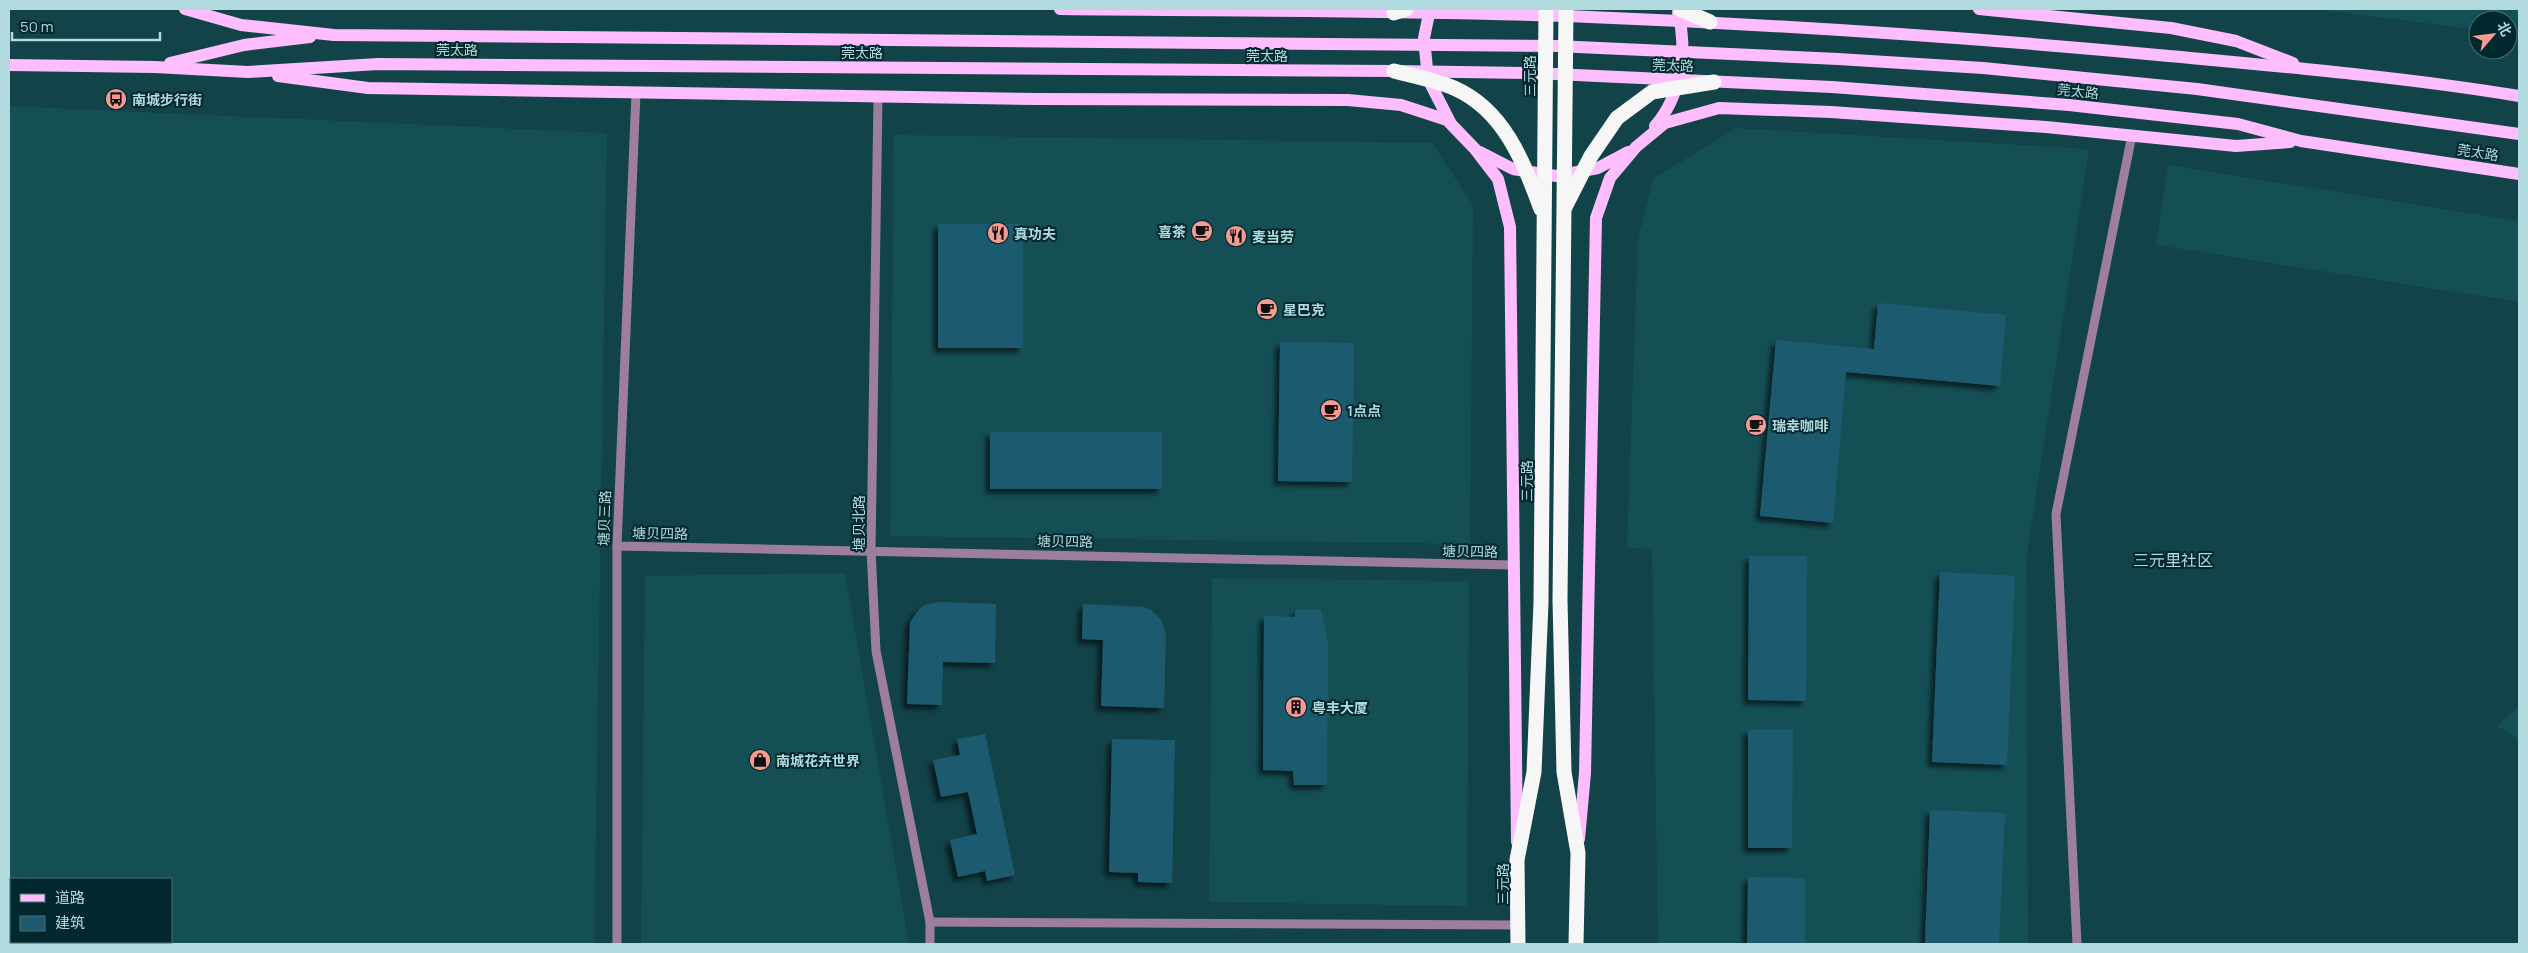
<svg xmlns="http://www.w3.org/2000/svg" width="2528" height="953" font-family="Manrope,'Noto Sans SC',sans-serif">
<defs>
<filter id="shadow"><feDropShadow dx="-4.5" dy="4.5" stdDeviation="2.5" flood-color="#0009"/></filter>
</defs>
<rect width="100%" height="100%" fill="#124349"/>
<g fill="#154f56" fill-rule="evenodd">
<path d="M 2317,9 L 2519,9 L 2519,35 L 2508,33 L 2508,20 L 2478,20 L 2478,30 Z"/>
<path d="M 9,106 L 607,133 L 594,944 L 9,944 ZM 171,879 L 171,942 L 11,942 L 11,879 Z"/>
<path d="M 1736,128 L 2089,149 L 2026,560 L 2028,944 L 1658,944 L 1652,549 L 1627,548 L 1638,239 L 1653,179 Z"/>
<path d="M 894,135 L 1432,143 L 1473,205 L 1470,544 L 890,536 Z"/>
<path d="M 2168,165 L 2519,221 L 2519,302 L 2156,245 Z"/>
<path d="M 845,573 L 909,944 L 641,944 L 645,576 Z"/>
<path d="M 1212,578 L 1469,581 L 1467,906 L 1209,902 Z"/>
<path d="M 2519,706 L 2519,739 L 2497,726 Z"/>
</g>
<g fill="#1f5a70" filter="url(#shadow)">
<rect x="938" y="224" width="85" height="124"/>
<path d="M 1878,303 L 2006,315 L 2000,386 L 1846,372 L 1833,523 L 1760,516 L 1776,340 L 1874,349 Z"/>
<path d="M 1280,342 L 1354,343 L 1352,482 L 1278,481 Z"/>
<rect x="990" y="432" width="172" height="57"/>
<path d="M 1749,556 L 1807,556 L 1806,701 L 1748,700 Z"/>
<path d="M 1940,572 L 2015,576 L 2007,765 L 1932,762 Z"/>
<path d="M 940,602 L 996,604 L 995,663 L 943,662 L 942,705 L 907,704 L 910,622 L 919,609 L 925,605 Z"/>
<path d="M 1083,604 L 1144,607 L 1151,610 L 1161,620 L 1166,634 L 1164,708 L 1101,706 L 1103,640 L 1082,639 Z"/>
<path d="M 1295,610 L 1321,610 L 1328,644 L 1327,785 L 1294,785 L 1293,771 L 1263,770 L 1264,616 L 1295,617 Z"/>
<path d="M 1748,730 L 1793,730 L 1792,848 L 1748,848 Z"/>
<path d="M 985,734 L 1015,875 L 987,881 L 985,871 L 958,877 L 950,840 L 977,834 L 968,792 L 941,797 L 933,760 L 960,755 L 957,739 Z"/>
<path d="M 1112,739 L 1175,740 L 1172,883 L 1138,882 L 1138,873 L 1109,872 Z"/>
<path d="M 1930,810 L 2005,813 L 1999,944 L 1925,944 Z"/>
<path d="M 1748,877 L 1805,878 L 1805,944 L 1747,944 Z"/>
</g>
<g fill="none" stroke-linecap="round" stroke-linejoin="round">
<g stroke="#9d7e9d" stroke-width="9">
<path d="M 878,97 L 871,550 L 876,651 L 930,922 L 930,944"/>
<path d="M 617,546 L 1513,565"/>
<path d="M 930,922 L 1518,925"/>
<path d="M 617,944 L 617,546 L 636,93"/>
<path d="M 2077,944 L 2056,514 L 2132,135"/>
</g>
<g stroke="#febefe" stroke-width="12">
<path d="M 185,9 L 241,25 L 334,35 L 1556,46 L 1838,59 L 1983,68 L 2197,89 L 2519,134"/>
<path d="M 1060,9 C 1229,11 1398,10 1567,16 C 1768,24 1969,37 2169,56 C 2286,67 2403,77 2519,96"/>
<path d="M 1430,9 L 1424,38 L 1428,79 L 1450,122"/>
<path d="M 1979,9 L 2171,28 L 2236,41 L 2293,63"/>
<path d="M 170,63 L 244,45 L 310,37"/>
<path d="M 9,65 L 155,67 L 248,72 L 378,64 L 1394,71 L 1533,73 L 1832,87 L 2069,105 L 2238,124 L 2301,141 L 2519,174"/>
<path d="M 278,76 L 368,88 L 1037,99 L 1348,100 L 1401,105 L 1447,120 L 1475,149 L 1498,179 L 1510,227 L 1517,842"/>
<path d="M 1655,126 C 1681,96 1688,51 1678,13"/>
<path d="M 1480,152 L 1513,169 L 1556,176 L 1598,168 L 1628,152"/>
<path d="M 1579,839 L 1585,773 L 1596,218 L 1610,178 L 1636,147 L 1665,123 L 1719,108 L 1831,112 L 2046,127 L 2236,146 L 2290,142"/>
</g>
<g stroke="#f6f6f6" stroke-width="15">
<path d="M 1566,9 L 1560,600 L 1564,772 L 1578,853 L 1576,944"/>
<path d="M 1680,9 L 1710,22"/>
<path d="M 1394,13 L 1406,9"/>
<path d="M 1394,71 C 1413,76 1435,80 1454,88 C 1504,110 1523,161 1541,209"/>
<path d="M 1565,207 L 1591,156 L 1617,118 L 1652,92 L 1714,82"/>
<path d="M 1518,944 L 1517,860 L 1534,772 L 1541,603 L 1546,9"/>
</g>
</g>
<defs>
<g id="bus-disc" transform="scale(1.125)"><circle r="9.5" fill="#f59c92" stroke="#00282d"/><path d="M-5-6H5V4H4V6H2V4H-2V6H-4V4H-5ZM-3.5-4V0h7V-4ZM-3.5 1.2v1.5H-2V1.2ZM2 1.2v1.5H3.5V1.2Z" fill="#111"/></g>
<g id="cafe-disc" transform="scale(1.125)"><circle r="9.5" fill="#f59c92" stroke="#00282d"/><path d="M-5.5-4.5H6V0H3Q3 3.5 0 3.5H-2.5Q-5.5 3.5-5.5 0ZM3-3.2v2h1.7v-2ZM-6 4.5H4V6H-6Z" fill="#111"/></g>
<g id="restaurant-disc" transform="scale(1.125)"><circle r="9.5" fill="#f59c92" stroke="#00282d"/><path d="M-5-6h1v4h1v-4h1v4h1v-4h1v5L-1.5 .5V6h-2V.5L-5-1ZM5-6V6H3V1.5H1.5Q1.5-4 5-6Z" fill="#111"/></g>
<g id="building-disc" transform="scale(1.125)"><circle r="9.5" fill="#f59c92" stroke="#00282d"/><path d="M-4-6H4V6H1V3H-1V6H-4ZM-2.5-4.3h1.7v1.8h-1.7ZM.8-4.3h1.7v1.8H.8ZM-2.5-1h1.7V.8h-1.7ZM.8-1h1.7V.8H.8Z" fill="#111"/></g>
<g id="shop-disc" transform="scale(1.125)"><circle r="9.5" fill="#f59c92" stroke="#00282d"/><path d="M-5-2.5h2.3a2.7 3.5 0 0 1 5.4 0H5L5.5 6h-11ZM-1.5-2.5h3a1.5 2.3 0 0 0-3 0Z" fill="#111"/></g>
</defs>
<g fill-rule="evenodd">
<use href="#bus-disc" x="116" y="99"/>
<use href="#cafe-disc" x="1202" y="231"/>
<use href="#restaurant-disc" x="998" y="233"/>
<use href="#restaurant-disc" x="1236" y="236"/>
<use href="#cafe-disc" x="1267" y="309"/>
<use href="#cafe-disc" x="1331" y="410"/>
<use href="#cafe-disc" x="1756" y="425"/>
<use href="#building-disc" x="1296" y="707"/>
<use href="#shop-disc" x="760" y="760"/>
</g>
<g text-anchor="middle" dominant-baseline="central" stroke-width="4" stroke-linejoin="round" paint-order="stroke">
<g font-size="14" fill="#b1dadf" stroke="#00282d">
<text x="457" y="49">莞太路</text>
<text x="862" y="52">莞太路</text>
<text x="1267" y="55">莞太路</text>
<text transform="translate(1673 65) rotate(2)">莞太路</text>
<text transform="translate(1529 76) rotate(-90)">三元路</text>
<text transform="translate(2078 91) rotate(6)">莞太路</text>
<text transform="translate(2478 152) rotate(9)">莞太路</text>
<text transform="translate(1526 481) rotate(-90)">三元路</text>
<text transform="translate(604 518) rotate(-88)">塘贝三路</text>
<text transform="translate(858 523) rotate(-90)">塘贝北路</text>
<text transform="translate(660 533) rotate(1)">塘贝四路</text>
<text transform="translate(1065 541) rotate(1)">塘贝四路</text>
<text transform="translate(1470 551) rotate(1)">塘贝四路</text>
<text transform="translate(1502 884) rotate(-90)">三元路</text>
</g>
<g font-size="14" font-weight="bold" fill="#b1dadf" stroke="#00282d" text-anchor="start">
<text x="132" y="99">南城步行街</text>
<text x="1186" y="231" text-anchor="end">喜茶</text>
<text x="1014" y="233">真功夫</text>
<text x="1252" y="236">麦当劳</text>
<text x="1283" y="309">星巴克</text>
<text x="1347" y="410">1点点</text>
<text x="1772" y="425">瑞幸咖啡</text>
<text x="1312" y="707">粤丰大厦</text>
<text x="776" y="760">南城花卉世界</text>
</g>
<g font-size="16" fill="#b1dadf" stroke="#00282d">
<text x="2173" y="560">三元里社区</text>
</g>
</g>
<rect width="2528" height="953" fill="none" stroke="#b1dadf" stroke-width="20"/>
<rect x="10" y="878" width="162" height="65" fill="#00282d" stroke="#476f74"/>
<rect x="20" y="894" width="25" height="8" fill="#febefe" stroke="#476f74"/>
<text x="55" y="903" font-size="15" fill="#b1dadf">道路</text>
<rect x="20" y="916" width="25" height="15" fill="#1f5a70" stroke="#476f74"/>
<text x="55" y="928" font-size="15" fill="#b1dadf">建筑</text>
<g transform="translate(2493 35) rotate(62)"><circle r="24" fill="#00282d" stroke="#476f74"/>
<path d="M0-4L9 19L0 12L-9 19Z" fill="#f59c92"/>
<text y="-8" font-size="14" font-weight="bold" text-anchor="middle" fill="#b1dadf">北</text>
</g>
<path d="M12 32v8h148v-8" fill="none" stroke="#b1dadf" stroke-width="2.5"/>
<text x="20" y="32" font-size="15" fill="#b1dadf" stroke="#00282d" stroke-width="4" paint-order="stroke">50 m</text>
</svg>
